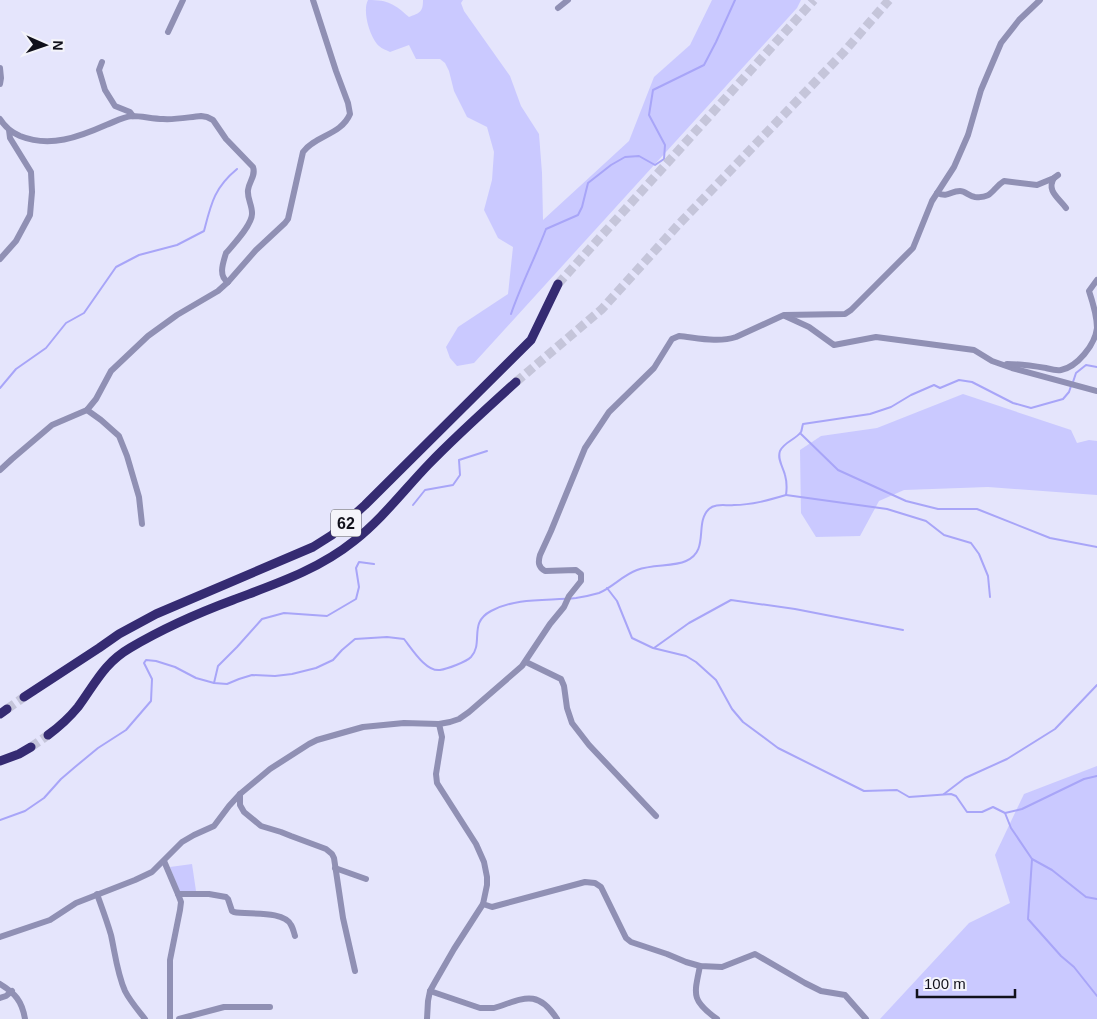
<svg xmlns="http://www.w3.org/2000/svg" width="1097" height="1019" font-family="Arial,sans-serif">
<rect width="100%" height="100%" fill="#e5e5fc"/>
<g fill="#cac9ff">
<path d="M 368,0 C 389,0 394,4 409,17 C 420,13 423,12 423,0 L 463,0 L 461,3 L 464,11 L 510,76 L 521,106 L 539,134 L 542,173 L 543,220 L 629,141 L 654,77 L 690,45 L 712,0 L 801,0 L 797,8 L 474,363 L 457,366 L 450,358 L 446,347 L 458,327 L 508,294 L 513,247 L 498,238 L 484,210 L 492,180 L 494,152 L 487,127 L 467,117 L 454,91 L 449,71 L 445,63 L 440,59 L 416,59 L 409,45 L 390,52 C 387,50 382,49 379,46 C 370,38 362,11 368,0 Z"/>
<path d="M 963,394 L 1071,430 L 1077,443 L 1089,440 L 1097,441 L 1097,495 L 988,487 L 904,490 L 879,501 L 860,536 L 816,537 L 801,513 L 800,450 L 821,436 L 877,428 Z"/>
<path d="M 1097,766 L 1097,1019 L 880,1019 L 969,923 L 1010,903 L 995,855 L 1024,794 Z"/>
<path d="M 192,864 L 196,891 L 180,893 L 170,867 Z"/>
</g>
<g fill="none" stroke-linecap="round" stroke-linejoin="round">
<g stroke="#a8a5f8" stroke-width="2">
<path d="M 511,314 C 521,285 535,258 546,229 L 578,215 L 582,207 L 588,183 L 611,165 L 625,157 L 639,156 L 655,165 L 664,159 L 665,145 L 649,115 L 653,90 L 704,65 L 716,42 L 735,0"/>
<path d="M 1073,382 L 1076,373 L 1086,365 L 1097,367"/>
<path d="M 0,388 L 16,369 L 46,348 L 66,323 L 84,313 L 116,267 L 139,255 L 177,245 L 204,231 C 211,204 214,188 237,169"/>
<path d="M 801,434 L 838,470 L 906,501 L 938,509 L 977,509 L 1050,538 L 1097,547"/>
<path d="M 786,495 L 887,509 L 926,521 L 944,535 L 971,543 L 979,554 L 988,576 L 990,597"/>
<path d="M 413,505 L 425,490 L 453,485 L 460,475 L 459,460 L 487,451"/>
<path d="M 607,588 L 617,601 L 632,638 L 653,648 L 686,656 L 696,662 L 716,680 L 732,709 L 743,722 L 778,748 L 864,791 L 897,790 L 909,797 L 951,794 L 956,796 L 967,812 L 982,812 L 993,807 L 1005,813 L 1011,828 L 1032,859 L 1028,919 L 1061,956 L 1074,967 L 1097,996"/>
<path d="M 654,648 L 689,623 L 731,600 L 795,609 L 903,630"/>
<path d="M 214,683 L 218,666 L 237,647 L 262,619 L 284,613 L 327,616 L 356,599 L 359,587 L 356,568 L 359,562 L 374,564"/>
<path d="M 944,794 L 965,778 L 1007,759 L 1055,729 L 1097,685"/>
<path d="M 1005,813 L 1022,809 L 1084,779 L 1097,776"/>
<path d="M 0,820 L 25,811 L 44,798 L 61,779 L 75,767 L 98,748 L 126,730 L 151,701 L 152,679 L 144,663 L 146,660 L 156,661 L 175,667 L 196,678 L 214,683 L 227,684 L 239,679 L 252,675 L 275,676 L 292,674 L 316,668 L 333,660 L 342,650 L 355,639 L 387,637 L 404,639 C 412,649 426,672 440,670 C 447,669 466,662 471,657 C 484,643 468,623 491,611 C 517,597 548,601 576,598 C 583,597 592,595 599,593 C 613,587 623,575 637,570 C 653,564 673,567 686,561 C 710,551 694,523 709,509 C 715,503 726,506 734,505 C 752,505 769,500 786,495 C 787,488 787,482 785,475 C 783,467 777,459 780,451 C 784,442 795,440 801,432 C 802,430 802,427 803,424 L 870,414 L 891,407 L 911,395 L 934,385 L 940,388 L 959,380 L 972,382 L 1013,403 L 1031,408 L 1063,399 L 1069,392 L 1071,386"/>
<path d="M 1032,859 L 1052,870 L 1086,897 L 1097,899"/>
</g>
<g stroke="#c5c5da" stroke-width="9" stroke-dasharray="9 4.5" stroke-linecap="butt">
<path d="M 558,284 L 814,0"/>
<path d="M 516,382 L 602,309 L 679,224 L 843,53 L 889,0"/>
<path d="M 7,709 L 24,697"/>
<path d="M 31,747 L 48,735"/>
</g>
<g stroke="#9090b4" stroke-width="6">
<path d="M 558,8 L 568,0"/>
<path d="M 168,32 L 183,0"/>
<path d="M 102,62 L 99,70 L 105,90 L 115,106 L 130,112 L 133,116"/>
<path d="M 0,68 L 1,78 L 0,84"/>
<path d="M 0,119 C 5,127 11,132 20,136 C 50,148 79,137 106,125 C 114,122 123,117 132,116 C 142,116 153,119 163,119 C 175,120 189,117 201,116 L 207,117 L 213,120 L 226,139 L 253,167 C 256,176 249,181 248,190 C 247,198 252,205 252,213 C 253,224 233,245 226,253 C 223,263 218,276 228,282 L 218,291 L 177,315 L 148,336 L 111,371 L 96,399 L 87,410 L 52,425 L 12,459 L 0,470"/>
<path d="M 1054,178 C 1046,191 1059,198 1066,208"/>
<path d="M 937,193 C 949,198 950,191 960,191 C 965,191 969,196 975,197 C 993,199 992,188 1004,181 L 1037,185 L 1054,178 L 1058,175"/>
<path d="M 0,259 L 16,241 L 30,215 L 32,192 L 31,172 L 10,138 L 9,130"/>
<path d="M 228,282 L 256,250 L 285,223 L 288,219 L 303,152 C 316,135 341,135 350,114 L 348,103 L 336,71 L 313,0"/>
<path d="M 785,316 L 809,327 L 834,345 L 876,337 L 974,350 L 992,361 L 1012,368 L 1097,391"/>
<path d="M 1007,364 C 1020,364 1033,366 1046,368 C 1050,369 1056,371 1061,370 C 1077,367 1095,345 1097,328 C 1097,316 1093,303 1089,291 L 1097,280"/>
<path d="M 87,410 L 101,420 L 119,436 L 127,456 L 139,497 L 142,524"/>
<path d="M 526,662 L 561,679 L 564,686 L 567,708 L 572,723 L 589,745 L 656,816"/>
<path d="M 439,724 L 442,737 L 436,774 L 437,783 L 476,844 L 484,862 L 487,877 L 487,885 L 483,904 L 492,907 L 585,882 L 595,883 L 601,887 L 626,938 L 631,942 L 667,954 L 686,962 L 700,966 L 722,967 L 755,954 L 805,983 L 821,991 L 845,995 L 866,1019"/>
<path d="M 240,794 L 240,805 L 244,812 L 261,826 L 281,832 L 291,836 L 326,849 L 332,854 L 334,858 L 343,918 L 355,971"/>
<path d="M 164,861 L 178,894 L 181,902 L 180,910 L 170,960 L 170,1018"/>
<path d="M 335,868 L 366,879"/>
<path d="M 97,894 C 102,908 107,921 111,935 C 115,953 117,973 125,991 C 130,1001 138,1010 145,1019"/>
<path d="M 178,894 L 209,894 L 226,897 L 228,899 L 232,911 L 234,912 C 247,915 284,910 291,925 C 293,928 294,933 295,936"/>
<path d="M 0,937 L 50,920 L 76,903 L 135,880 L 152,872 L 182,842 L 194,835 L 214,826 L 229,806 L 240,794 L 270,769 L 309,744 L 317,740 L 363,727 L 404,723 L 439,724 L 450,722 L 459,719 L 469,712 L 522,666 L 550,624 L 564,607 L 569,596 L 581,581 L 581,574 L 576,570 L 545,571 C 538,567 538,562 540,555 L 551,531 L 585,448 L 609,412 L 654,368 L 672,339 L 679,336 C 698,338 718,343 736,337 L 784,315 L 845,314 L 851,310 L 913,248 L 932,201 L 954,167 L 968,135 L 981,90 L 1001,43 L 1019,20 L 1040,0"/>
<path d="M 700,966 C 694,995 691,1000 717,1019"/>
<path d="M 0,984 C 15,993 22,1001 25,1019"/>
<path d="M 430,991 L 480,1008 L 494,1008 C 523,999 537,988 557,1019"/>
<path d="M 0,998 L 6,996 L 12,991"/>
<path d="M 179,1019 L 224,1007 L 270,1007"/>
<path d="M 427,1019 L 428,1001 L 430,991 L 435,982 L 454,949 L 483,904"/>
</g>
<g stroke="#352b72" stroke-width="9">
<path d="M 24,697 L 99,648 L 119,634 L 156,614 L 313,547 L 332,535 L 365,505 L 531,340 L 558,284"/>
<path d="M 0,714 L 7,709"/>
<path d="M 48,735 C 59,727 69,718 78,707 C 95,684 104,663 130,648 C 162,629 198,613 233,600 C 275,584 318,570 354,541 C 382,519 404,490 428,465 C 456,436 486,409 516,382"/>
<path d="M 0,761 L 19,754 L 31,747"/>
</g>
</g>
<g text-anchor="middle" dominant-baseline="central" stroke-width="4.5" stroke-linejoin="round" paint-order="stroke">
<rect fill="#f4f4fa" stroke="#55555e" stroke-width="1" x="331" y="509.5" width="30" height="27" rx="4"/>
<g font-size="16" font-weight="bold" fill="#11111b">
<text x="346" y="523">62</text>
</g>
</g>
<g transform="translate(45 45) rotate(92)" stroke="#f4f4fa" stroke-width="4" paint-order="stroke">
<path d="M0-4L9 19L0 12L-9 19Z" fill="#11111b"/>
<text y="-8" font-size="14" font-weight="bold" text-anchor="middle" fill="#11111b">N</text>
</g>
<path d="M917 989v8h98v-8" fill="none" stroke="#11111b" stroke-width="2.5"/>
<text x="924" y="989" font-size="15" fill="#11111b" stroke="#f4f4fa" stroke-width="4" paint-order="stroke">100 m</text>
</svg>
